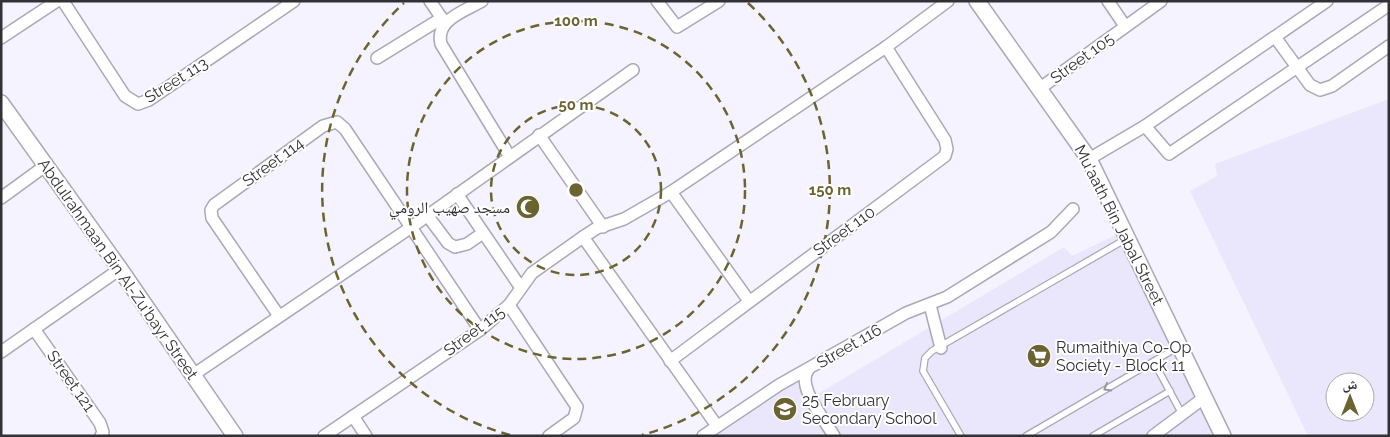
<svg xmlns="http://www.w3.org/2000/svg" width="1390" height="437" font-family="Raleway,'Noto Naskh Arabic',sans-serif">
<rect width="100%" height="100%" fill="#f5f3ff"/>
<g fill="#eae6fc" fill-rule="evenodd">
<path d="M 1389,99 L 1389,436 L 1308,436 L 1190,191 L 1217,176 L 1215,164 ZM 1335,382 L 1365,382 L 1365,412 L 1335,412 Z"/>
<path d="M 1124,231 L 1222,436 L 834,436 L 811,398 L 1064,247 L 1072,256 Z"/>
<path d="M 796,382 L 830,436 L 716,436 Z"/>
</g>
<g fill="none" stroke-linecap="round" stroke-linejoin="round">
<g stroke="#aaa8b5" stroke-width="8">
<g id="lane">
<path d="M 1154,362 L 1182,414"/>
<path d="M 961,436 L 923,371 L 925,358 L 932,351 L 1126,239"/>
<path d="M 1026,436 L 1178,347"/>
<path d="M 1093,436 L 1170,391"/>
</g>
</g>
<g stroke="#aaa8b5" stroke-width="14">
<g id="street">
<path d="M 63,1 L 125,96 L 138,104 L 149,100 L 294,1"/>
<path d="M 430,1 L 445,23"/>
<path d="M 482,1 C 463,12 435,20 441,44 L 510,157"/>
<path d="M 657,1 L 677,27 L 719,1"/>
<path d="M 1108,1 L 1125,26"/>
<path d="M 1275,37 L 1310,85 L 1320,90 L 1332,86 L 1389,46"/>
<path d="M 1,38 L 57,1"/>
<path d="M 377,58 L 442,18"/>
<path d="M 1039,89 L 1161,1"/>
<path d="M 1145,126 L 1169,154 L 1389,5"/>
<path d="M 539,135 L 603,227"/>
<path d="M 1089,159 L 1145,126 L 1327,1"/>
<path d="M 671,192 L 749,301"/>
<path d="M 457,194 L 521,288"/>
<path d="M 1,198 L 45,166"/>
<path d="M 427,215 L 448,243 L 455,247 L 467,244 L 483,233"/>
<path d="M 583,237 L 717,426"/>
<path d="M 509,305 L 577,407 L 574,418 L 549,436"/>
<path d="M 930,305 L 941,348"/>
<path d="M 279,316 L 212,218 L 211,210 L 214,205 L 323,126 L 337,122 L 345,129 L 480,330"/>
<path d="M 34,329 L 100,423 L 103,432 L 101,436"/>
<path d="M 1,352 L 120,269"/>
<path d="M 670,361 L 945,156 L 947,149 L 945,140 L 886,47"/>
<path d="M 808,370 C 796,386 825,420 834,436"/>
<path d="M 193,375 L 410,228 L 633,70"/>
<path d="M 353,416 L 366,436"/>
<path d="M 324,436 L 480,330 L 509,305 L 532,273 L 583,237 L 597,228 L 624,219 L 671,192 L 886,47 L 948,1"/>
<path d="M 703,436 L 779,385 L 906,313 L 947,297 L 1051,232 L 1073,209"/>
<path d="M 1153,436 L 1205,397"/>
</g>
</g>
<g stroke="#aaa8b5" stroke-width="18">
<g id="secondary">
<path d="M 977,1 L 1089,159 L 1223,436"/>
<path d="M 1,103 L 120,269 L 235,436"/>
</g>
</g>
<use href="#lane" stroke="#fff" stroke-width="5.5"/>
<use href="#street" stroke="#fff" stroke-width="11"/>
<use href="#secondary" stroke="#fff" stroke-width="15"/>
</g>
<defs><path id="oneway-chevron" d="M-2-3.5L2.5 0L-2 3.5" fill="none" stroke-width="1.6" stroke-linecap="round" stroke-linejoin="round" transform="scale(1.25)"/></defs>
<use stroke="#98989a" href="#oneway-chevron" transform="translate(1107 388) rotate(150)"/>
<g fill="none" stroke="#6b6330" stroke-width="2.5" stroke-dasharray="9 6">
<circle cx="576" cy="190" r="85"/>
<circle cx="576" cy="190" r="169"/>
<path d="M510 435A254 254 0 0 1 404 3M748 3A254 254 0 0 1 642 435"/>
</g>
<defs>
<g id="mosque-disc" transform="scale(1.25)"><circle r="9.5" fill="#6b6330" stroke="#fff"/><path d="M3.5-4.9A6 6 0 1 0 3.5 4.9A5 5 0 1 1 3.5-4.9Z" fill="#fff"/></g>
<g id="supermarket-disc" transform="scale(1.25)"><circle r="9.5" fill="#6b6330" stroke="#fff"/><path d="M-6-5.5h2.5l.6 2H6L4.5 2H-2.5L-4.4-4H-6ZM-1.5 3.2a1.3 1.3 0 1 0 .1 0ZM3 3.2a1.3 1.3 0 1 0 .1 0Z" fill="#fff"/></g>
<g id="school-disc" transform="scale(1.25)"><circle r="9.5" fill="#6b6330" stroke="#fff"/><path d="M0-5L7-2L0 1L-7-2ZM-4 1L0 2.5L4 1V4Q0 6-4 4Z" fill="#fff"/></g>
</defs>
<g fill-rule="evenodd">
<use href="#mosque-disc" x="528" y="207"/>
<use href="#supermarket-disc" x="1039" y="356"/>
<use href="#school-disc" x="785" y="409"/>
</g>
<g text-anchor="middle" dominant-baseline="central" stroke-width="4" stroke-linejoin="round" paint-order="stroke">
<g font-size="16" fill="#323136" stroke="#fff">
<text transform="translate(1082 58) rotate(-36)">Street 105</text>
<text transform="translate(176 80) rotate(-32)">Street 113</text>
<text transform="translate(273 162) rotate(-36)">Street 114</text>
<text transform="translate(1119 225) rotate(63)">Mu'aath Bin Jabal Street</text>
<text transform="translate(844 231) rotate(-36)">Street 110</text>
<text transform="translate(118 269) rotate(55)">Abdulrahmaan Bin Al-Zu'bayr Street</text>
<text transform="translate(474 331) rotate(-37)">Street 115</text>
<text transform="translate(849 346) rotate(-30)">Street 116</text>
<text transform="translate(71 381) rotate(55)">Street 121</text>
</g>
<g font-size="16" fill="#323136" stroke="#fff" text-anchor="start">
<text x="510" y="207" text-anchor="end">مسجد صهيب الرومي</text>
<text x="1056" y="347">Rumaithiya Co-Op<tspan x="1056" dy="18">Society - Block 11</tspan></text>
<text x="802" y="400">25 February<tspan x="802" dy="18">Secondary School</tspan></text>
</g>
</g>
<circle cx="576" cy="190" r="8" fill="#6b6330" stroke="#fff" stroke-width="2.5"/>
<g font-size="15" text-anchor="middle" font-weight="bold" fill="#6b6330" stroke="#fff" stroke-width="4" stroke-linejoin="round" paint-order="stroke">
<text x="576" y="26">100 m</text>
<text x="576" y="110">50 m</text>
<text x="830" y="195">150 m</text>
</g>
<rect width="1390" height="437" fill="none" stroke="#323136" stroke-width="5"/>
<g transform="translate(1350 397)"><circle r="24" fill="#ffffff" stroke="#adadaf"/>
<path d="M0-4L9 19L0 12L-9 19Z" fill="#6b6330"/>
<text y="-8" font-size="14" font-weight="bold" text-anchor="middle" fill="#323136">ش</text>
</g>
</svg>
